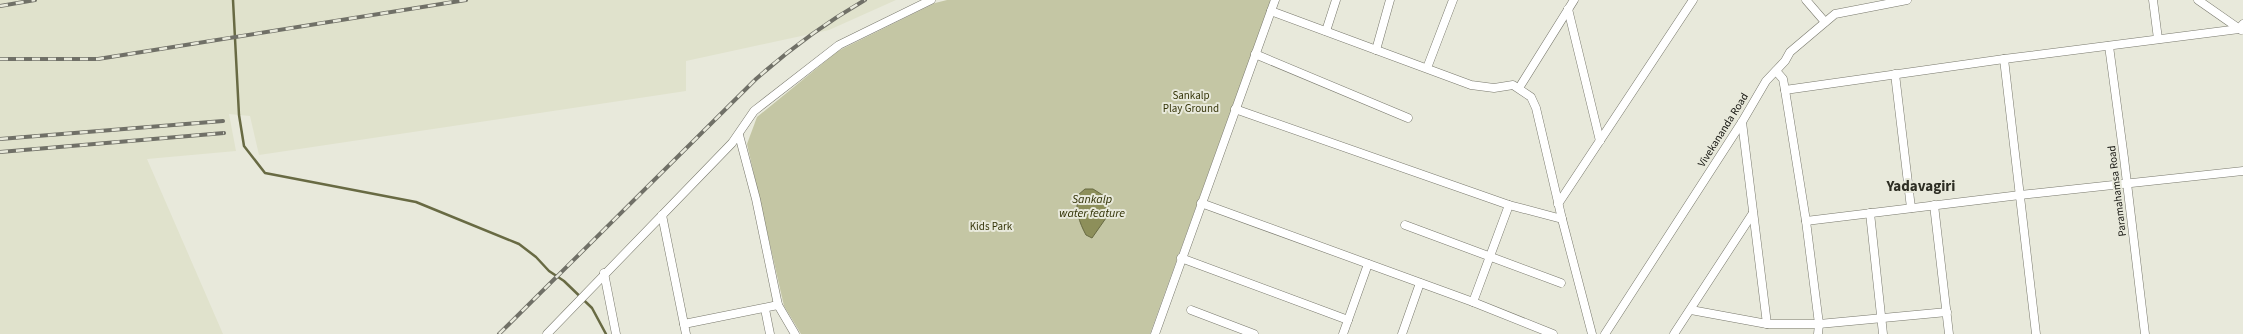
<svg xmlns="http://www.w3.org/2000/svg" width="2243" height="334" font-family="'Source Sans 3',sans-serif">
<rect width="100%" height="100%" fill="#e8e9db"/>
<path fill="#e0e2cc" d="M 0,0 L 896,0 L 829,30 L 686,61 L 686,91 L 259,155 L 250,116 L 229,114 L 236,151 L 147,159 L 223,334 L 0,334 Z"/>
<path fill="#c4c6a4" d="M 947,0 L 1271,0 L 1150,334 L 801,334 L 784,306 L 747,144 L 757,117 L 838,51 L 935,3 Z"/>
<path fill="#8d8f5a" stroke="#686a43" d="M 1085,189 L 1093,189 L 1109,199 L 1106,218 L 1092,238 L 1086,235 C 1079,222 1075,210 1078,195 Z"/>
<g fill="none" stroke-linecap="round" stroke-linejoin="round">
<path stroke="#686a43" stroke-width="2.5" d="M 233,0 L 239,115 L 244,146 L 265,173 L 416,202 L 519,244 L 536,257 L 549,271 L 564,281 L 592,308 L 606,334"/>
<g stroke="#78786c" stroke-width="9">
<g id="street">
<path d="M 1806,0 L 1825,22"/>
<path d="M 2153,0 L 2158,39"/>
<path d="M 2198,0 L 2241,30"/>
<path d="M 1568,9 L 1600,141"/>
<path d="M 1271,11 L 1471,85 L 1494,88 L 1513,85 L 1531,97 L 1536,108 L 1562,219 L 1592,334"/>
<path d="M 1326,31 L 1336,0"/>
<path d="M 2109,46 L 2124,158 L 2145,334"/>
<path d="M 1376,50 L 1390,0"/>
<path d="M 1255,54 L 1408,118"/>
<path d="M 2004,59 L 2036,334"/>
<path d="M 1427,68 L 1453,0"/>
<path d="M 1776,71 L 1783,79 L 1785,90"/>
<path d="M 1895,74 L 1911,208"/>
<path d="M 1519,88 L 1574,0"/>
<path d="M 1235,109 L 1509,205 L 1562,219"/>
<path d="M 1742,122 L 1767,324"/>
<path d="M 739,135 L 756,199 L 778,305 L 795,334"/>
<path d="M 1201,203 L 1473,302 L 1553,334"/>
<path d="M 1558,204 L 1693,0"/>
<path d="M 1934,205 L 1949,334"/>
<path d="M 1870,213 L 1883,334"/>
<path d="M 662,215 L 686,334"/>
<path d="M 1806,221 L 2020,195 L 2243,171"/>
<path d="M 1405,225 L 1561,283"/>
<path d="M 1181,258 L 1348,320"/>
<path d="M 604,273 L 616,334"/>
<path d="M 1473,302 L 1509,205"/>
<path d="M 765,309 L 770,334"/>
<path d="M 1191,310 L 1254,334"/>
<path d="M 1691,310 L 1767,324 L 1819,324 L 1947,312"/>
<path d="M 684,324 L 778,305"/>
<path d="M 547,334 L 732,143 L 754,111 L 839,45 L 931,0"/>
<path d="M 1155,334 L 1275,0"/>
<path d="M 1343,334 L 1368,264"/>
<path d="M 1402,334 L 1420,283"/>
<path d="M 1605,334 L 1742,122 L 1766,81 L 1785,61 L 1790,52 L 1835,14 L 1907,0"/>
<path d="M 1674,334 L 1753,213"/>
<path d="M 1818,334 L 1819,324 L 1806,221 L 1785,90 L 2004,59 L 2239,29 L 2243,24"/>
</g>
</g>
<use href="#street" stroke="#fff" stroke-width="8"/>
<g stroke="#707067" stroke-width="4">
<g id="rail">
<path d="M 0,6 L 35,0"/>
<path d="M 0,59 L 98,59 L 466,0"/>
<path d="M 0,139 L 223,121"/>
<path d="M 0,152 L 224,133"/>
<path d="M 499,334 L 756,79 C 790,49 825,23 865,0"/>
</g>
</g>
<use href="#rail" stroke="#e8e9db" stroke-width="2.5" stroke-dasharray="8" stroke-linecap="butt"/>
</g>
<g text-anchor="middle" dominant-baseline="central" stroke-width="4" stroke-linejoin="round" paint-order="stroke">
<g font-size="11" fill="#36360a" stroke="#e8e9db">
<text x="1191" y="95">Sankalp<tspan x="1191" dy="13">Play Ground</tspan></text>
<text x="991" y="226">Kids Park</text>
</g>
<g font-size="11" fill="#13130e" stroke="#e8e9db">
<text transform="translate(1723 130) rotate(-58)">Vivekananda Road</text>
<text transform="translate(2117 191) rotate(-97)">Paramahamsa Road</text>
</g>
<g font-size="12" font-style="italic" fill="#303104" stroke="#e8e9db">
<text x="1092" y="199">Sankalp<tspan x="1092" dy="14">water feature</tspan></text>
</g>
<g font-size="15" font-weight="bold" fill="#2e2e24" stroke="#e8e9db">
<text x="1921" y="186">Yadavagiri</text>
</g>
</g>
</svg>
